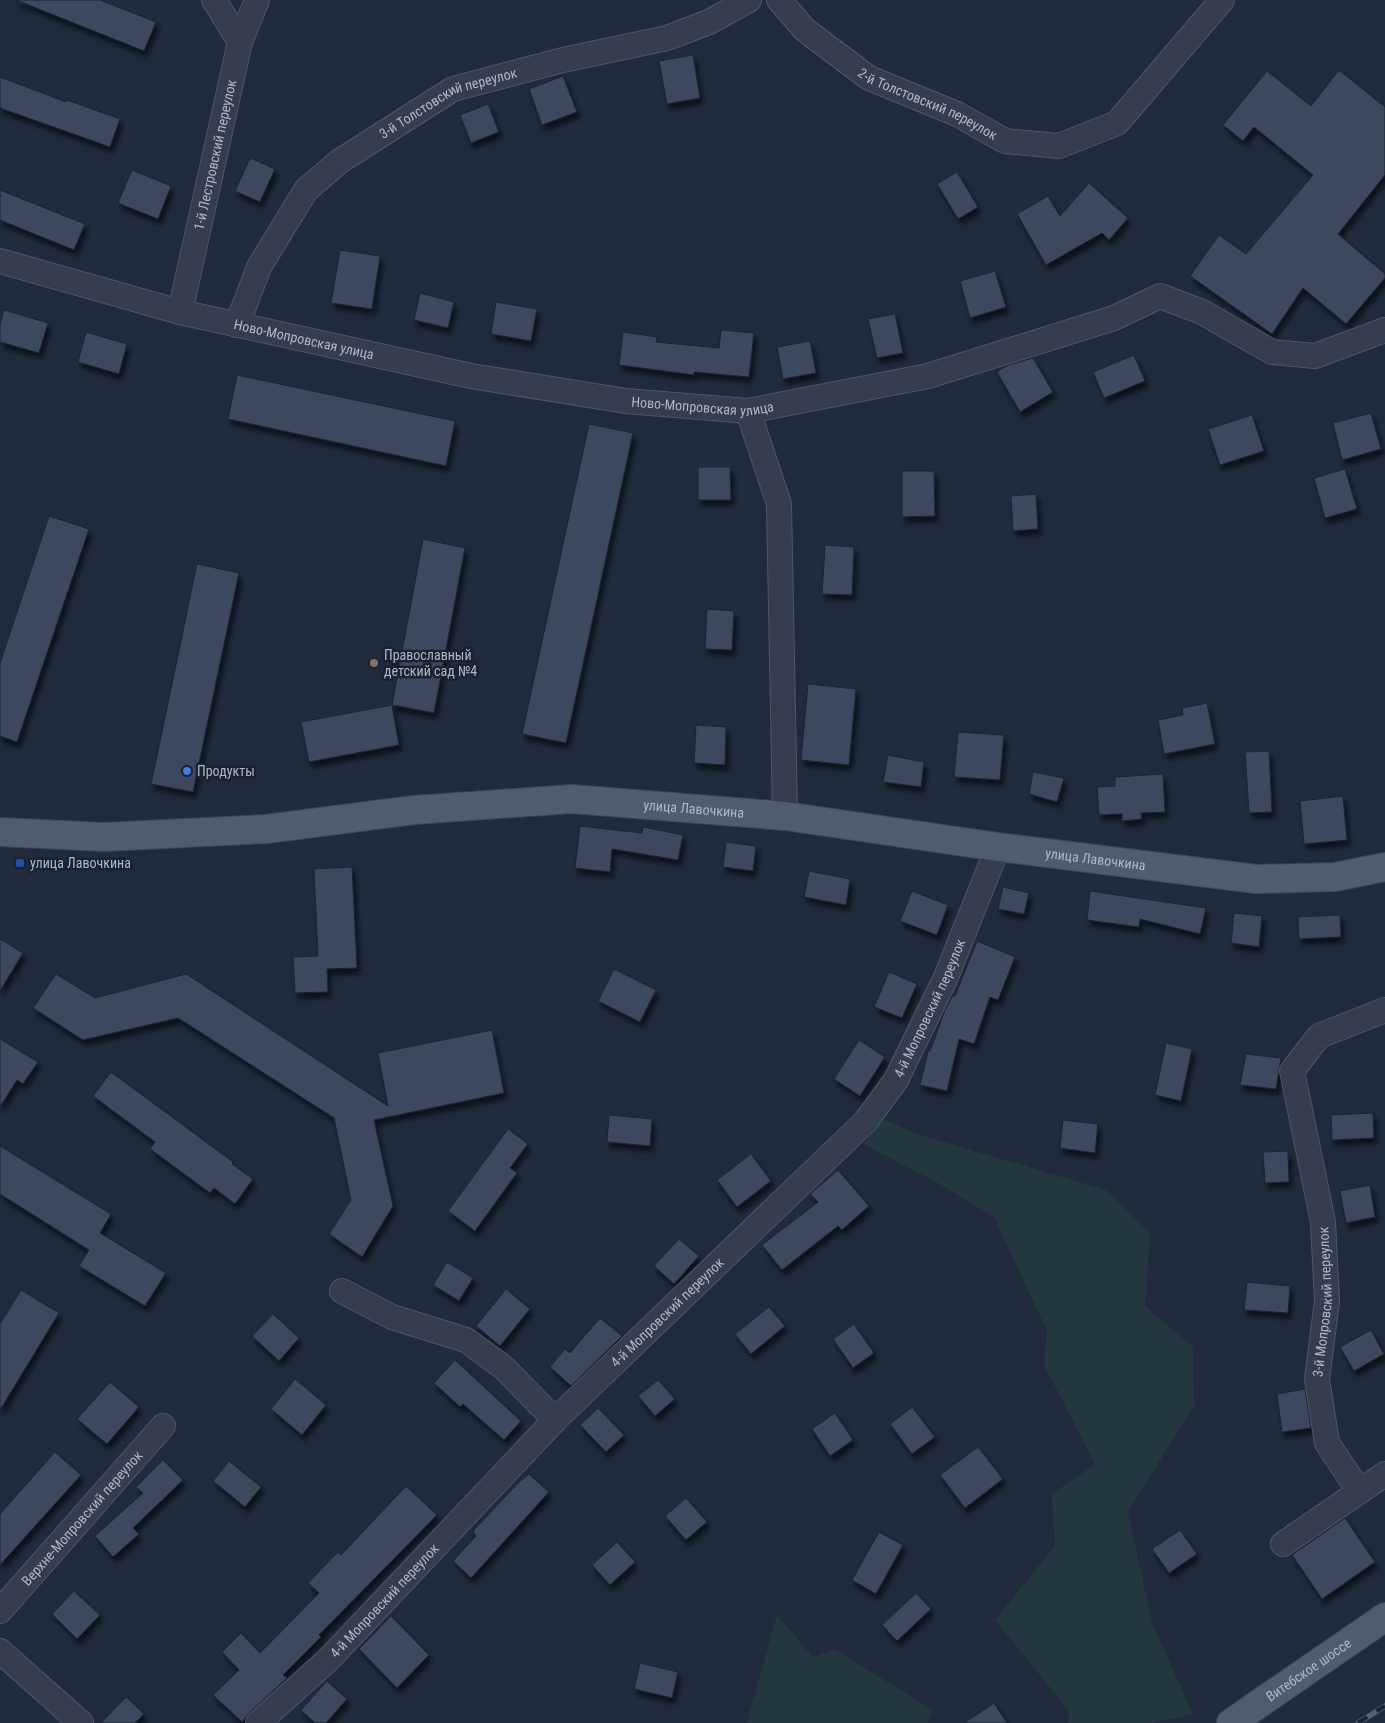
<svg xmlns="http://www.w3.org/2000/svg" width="1385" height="1723" font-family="'Roboto Condensed',sans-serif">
<defs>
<filter id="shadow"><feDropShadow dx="3" dy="5.5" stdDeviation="2.5" flood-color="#0009"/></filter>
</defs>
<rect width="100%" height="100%" fill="#202a3d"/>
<g fill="#22383e">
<path d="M 883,1119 L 917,1134 L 1106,1190 L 1150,1233 L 1145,1306 L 1193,1347 L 1194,1405 L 1128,1512 L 1152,1623 L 1193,1714 L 1152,1723 L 1068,1723 L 1069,1711 L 995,1620 L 1055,1546 L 1052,1494 L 1095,1464 L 1044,1365 L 1047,1331 L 994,1217 L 936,1182 L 863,1144 Z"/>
<path d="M 777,1615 L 813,1657 L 834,1649 L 933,1710 L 928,1723 L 747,1723 Z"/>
</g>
<g fill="#3c465d" stroke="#1c2333" filter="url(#shadow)">
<path d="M 16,0 L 100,0 L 156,22 L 144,51 Z"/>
<path d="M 693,55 L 700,98 L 667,104 L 659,61 Z"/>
<path d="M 1339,70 L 1385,107 L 1385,175 L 1338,234 L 1385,274 L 1385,278 L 1346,324 L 1303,288 L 1272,334 L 1190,276 L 1219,235 L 1246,254 L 1313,175 L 1254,127 L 1243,141 L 1223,125 L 1267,71 L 1311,106 Z"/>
<path d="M 563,76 L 577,112 L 542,125 L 529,89 Z"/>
<path d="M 0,77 L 66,102 L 67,100 L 120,119 L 110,147 L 0,108 Z"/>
<path d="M 488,104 L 499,132 L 471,143 L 460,115 Z"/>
<path d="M 250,158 L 275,169 L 260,202 L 235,191 Z"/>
<path d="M 132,170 L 171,186 L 158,219 L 118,203 Z"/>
<path d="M 957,172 L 978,207 L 958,219 L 937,184 Z"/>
<path d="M 1089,183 L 1128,218 L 1109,240 L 1102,233 L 1046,265 L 1017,214 L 1048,196 L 1060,216 Z"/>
<path d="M 0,190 L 85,224 L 74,250 L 0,220 Z"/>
<path d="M 340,250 L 380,256 L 372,309 L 331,303 Z"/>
<path d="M 995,271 L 1006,307 L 970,318 L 960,281 Z"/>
<path d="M 420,293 L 454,302 L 448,328 L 414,320 Z"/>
<path d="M 496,302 L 537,309 L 531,341 L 491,334 Z"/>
<path d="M 4,310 L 48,323 L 39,353 L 0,342 L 0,324 Z"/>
<path d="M 895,314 L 903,353 L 877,358 L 868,319 Z"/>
<path d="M 721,330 L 754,333 L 749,377 L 694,372 L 694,375 L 619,365 L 623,332 L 657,337 L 656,342 L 719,348 Z"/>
<path d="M 86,332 L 127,344 L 119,374 L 78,362 Z"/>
<path d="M 810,341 L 816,373 L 783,379 L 777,347 Z"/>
<path d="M 1134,355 L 1145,381 L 1104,398 L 1093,372 Z"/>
<path d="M 1033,358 L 1053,392 L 1020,412 L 997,372 L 1008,365 Z"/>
<path d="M 237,375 L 455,421 L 446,466 L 228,419 Z"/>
<path d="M 1371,413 L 1381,449 L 1342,460 L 1333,423 Z"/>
<path d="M 1252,415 L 1264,451 L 1220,465 L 1208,429 Z"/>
<path d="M 589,424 L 633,433 L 566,743 L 522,734 Z"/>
<path d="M 698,467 L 730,467 L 731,500 L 698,500 Z"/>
<path d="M 1345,469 L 1357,509 L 1325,518 L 1314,478 Z"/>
<path d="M 902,471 L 934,471 L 935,516 L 902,517 Z"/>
<path d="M 1036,494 L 1038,529 L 1013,531 L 1011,496 Z"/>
<path d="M 49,516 L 89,529 L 17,742 L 0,736 L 0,663 Z"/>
<path d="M 423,539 L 465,548 L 434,713 L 392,705 Z"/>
<path d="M 825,545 L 854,547 L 852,595 L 822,594 Z"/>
<path d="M 197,564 L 239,573 L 193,792 L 151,784 Z"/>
<path d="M 707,609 L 734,611 L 732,650 L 705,649 Z"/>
<path d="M 808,684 L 856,689 L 849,765 L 801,760 Z"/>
<path d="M 1207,703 L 1215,744 L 1164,754 L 1158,720 L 1183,715 L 1182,708 Z"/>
<path d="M 392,705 L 399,745 L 309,762 L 301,722 Z"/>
<path d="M 696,725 L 726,727 L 725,765 L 694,763 Z"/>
<path d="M 958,732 L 1004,735 L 1000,780 L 954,777 Z"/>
<path d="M 1269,751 L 1272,812 L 1249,813 L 1245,752 Z"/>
<path d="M 888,755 L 924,762 L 921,787 L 883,782 Z"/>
<path d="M 1033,772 L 1064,778 L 1057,802 L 1029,794 Z"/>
<path d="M 1163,774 L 1165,812 L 1141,813 L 1142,819 L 1122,821 L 1122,814 L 1099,815 L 1097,787 L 1115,786 L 1115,777 Z"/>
<path d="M 1343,796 L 1347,840 L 1304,844 L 1300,801 Z"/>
<path d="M 580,826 L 642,833 L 643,827 L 683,835 L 678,860 L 612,849 L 610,872 L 575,868 Z"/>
<path d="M 726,842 L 756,846 L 753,871 L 723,867 Z"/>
<path d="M 352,867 L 357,968 L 327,969 L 328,992 L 295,993 L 293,957 L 318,956 L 314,869 Z"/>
<path d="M 809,871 L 850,879 L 846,905 L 804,897 Z"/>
<path d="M 1003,887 L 1029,893 L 1024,914 L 998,909 Z"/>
<path d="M 912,891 L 948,905 L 937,935 L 900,921 Z"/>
<path d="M 1090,891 L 1206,908 L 1200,934 L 1140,919 L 1139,927 L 1087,920 Z"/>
<path d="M 1234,913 L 1262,916 L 1259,947 L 1231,943 Z"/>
<path d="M 1340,915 L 1341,937 L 1299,939 L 1298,917 Z"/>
<path d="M 0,939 L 23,953 L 0,991 Z"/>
<path d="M 977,941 L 1015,957 L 998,1000 L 990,997 L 974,1044 L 959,1039 L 947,1091 L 920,1085 L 928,1051 L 930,1051 L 945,1010 L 953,995 L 955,996 Z"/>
<path d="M 614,969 L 656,990 L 640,1022 L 598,1001 Z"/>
<path d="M 889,972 L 917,984 L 902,1018 L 874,1007 Z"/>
<path d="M 56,974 L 95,998 L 186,974 L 388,1106 L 378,1053 L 492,1030 L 504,1093 L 374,1120 L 393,1206 L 362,1257 L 329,1234 L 351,1200 L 334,1118 L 178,1018 L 83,1040 L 33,1008 Z"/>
<path d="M 0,1039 L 38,1062 L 23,1084 L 17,1080 L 0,1107 Z"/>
<path d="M 859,1040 L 885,1057 L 860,1096 L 834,1079 Z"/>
<path d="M 1166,1043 L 1192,1049 L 1181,1101 L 1155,1095 Z"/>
<path d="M 1246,1054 L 1281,1058 L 1276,1089 L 1240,1085 Z"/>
<path d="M 111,1072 L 233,1162 L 232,1164 L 253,1179 L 235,1204 L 214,1188 L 210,1193 L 150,1149 L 155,1142 L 93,1096 Z"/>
<path d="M 1373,1113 L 1374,1138 L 1332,1140 L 1331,1115 Z"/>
<path d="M 609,1115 L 652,1119 L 650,1146 L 607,1142 Z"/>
<path d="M 1063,1120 L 1098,1124 L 1095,1153 L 1060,1148 Z"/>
<path d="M 508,1129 L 528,1144 L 510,1168 L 517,1173 L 475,1231 L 448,1211 Z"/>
<path d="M 0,1146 L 111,1214 L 100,1233 L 166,1273 L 145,1306 L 79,1266 L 89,1250 L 0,1194 Z"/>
<path d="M 1288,1151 L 1289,1182 L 1265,1183 L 1263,1152 Z"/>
<path d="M 751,1154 L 771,1181 L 737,1207 L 717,1180 Z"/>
<path d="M 838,1170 L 869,1206 L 842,1230 L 838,1226 L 782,1270 L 762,1245 L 818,1202 L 810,1194 Z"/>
<path d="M 1370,1185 L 1375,1217 L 1346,1223 L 1340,1191 Z"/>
<path d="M 679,1239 L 699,1256 L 674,1284 L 654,1266 Z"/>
<path d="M 447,1262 L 473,1278 L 459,1301 L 433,1285 Z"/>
<path d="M 1247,1282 L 1290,1286 L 1288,1313 L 1244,1310 Z"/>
<path d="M 506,1289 L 530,1309 L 500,1346 L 476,1326 Z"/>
<path d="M 21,1290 L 59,1313 L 0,1410 L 0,1324 Z"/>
<path d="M 769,1307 L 785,1326 L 751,1354 L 735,1334 Z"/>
<path d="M 273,1314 L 299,1338 L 279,1361 L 252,1336 Z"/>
<path d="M 600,1318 L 622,1336 L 571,1386 L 550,1367 L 565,1349 L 570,1353 Z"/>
<path d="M 854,1324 L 874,1353 L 853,1368 L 833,1339 Z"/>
<path d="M 1371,1330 L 1384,1354 L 1354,1371 L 1340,1347 Z"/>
<path d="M 455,1360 L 521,1421 L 504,1440 L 463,1404 L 460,1407 L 434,1383 Z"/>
<path d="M 295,1379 L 326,1405 L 302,1435 L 271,1409 Z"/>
<path d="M 658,1380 L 675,1399 L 655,1416 L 638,1396 Z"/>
<path d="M 110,1382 L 139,1407 L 107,1444 L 77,1419 Z"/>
<path d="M 1305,1389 L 1311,1428 L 1282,1432 L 1277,1394 Z"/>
<path d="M 912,1407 L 935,1437 L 912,1454 L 890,1424 Z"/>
<path d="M 598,1408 L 624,1435 L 606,1452 L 580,1425 Z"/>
<path d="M 835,1413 L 853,1440 L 830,1456 L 812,1429 Z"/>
<path d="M 978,1447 L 1003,1479 L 965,1508 L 940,1475 Z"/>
<path d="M 55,1452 L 81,1475 L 0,1565 L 0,1514 Z"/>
<path d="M 163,1460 L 183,1480 L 133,1528 L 139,1534 L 113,1557 L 95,1536 L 143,1493 L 136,1487 Z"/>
<path d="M 229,1461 L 261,1487 L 245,1507 L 213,1481 Z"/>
<path d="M 529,1474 L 549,1492 L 471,1578 L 453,1561 L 476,1536 L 473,1531 L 520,1481 Z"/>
<path d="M 406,1486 L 437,1515 L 319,1635 L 321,1637 L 283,1675 L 287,1678 L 249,1713 L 242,1722 L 213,1695 L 239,1670 L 222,1652 L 241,1633 L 260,1653 L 319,1593 L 308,1583 L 338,1552 L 341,1555 Z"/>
<path d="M 686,1498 L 707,1522 L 686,1540 L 665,1516 Z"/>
<path d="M 1345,1518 L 1375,1562 L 1322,1599 L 1292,1555 Z"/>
<path d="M 1180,1530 L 1197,1554 L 1169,1573 L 1152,1549 Z"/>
<path d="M 879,1532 L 903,1545 L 876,1594 L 852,1580 Z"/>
<path d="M 617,1542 L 635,1562 L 610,1585 L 592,1565 Z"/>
<path d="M 74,1591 L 100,1615 L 77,1639 L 52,1614 Z"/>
<path d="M 916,1593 L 931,1609 L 897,1641 L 882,1625 Z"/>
<path d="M 391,1616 L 429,1655 L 397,1688 L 359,1649 Z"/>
<path d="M 640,1663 L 678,1672 L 672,1698 L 634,1689 Z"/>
<path d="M 327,1681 L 347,1699 L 326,1723 L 315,1723 L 301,1710 Z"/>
<path d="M 126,1697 L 144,1714 L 135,1723 L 101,1723 Z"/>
<path d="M 994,1703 L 1007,1723 L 964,1723 Z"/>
</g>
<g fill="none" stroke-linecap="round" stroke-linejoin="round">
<g stroke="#4f5767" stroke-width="26">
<g id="minor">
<path d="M 214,0 L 240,42"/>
<path id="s1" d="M 779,0 L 805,30 L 869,78 L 957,114 L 1005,141 L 1059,146 L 1117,123 L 1222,0"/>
<path id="s2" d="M 0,261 L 180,312 L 471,376 L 626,401 L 748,411 L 928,376 L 1114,318 L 1160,296 L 1202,312 L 1272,352 L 1315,356 L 1385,330"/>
<path id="s3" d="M 180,312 L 240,42 L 257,0"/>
<path id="s4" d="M 237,325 L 259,267 L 306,190 L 340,161 L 453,89 L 563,60 L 667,38 L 709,22 L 749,0"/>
<path d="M 748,411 L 779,504 L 785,816"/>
<path d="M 342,1291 L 392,1317 L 466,1340 L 503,1367 L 555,1420"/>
<path id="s5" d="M 1359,1491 L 1327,1443 L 1317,1379 L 1327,1301 L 1323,1222 L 1292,1071 L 1319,1036 L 1385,1010"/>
<path d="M 1283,1544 L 1385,1474"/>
<path id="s6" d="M 0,1611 L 163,1426"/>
<path d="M 0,1651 L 81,1723"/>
<path id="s7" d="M 258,1723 L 329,1659 L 555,1420 L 866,1121 L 896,1080 L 946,977 L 998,847"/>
</g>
</g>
<g stroke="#3e4556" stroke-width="30">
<g id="major">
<path id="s8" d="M 0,832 L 104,837 L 266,829 L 414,810 L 572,799 L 785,816 L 998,847 L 1256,879 L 1335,877 L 1385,867"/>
<path id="s9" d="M 1231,1723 L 1385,1617"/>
</g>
</g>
<use href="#minor" stroke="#343c4d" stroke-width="24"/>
<use href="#major" stroke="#525b6d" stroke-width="28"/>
<g stroke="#566074" stroke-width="5.5">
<path id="rail" d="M 1358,1723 L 1385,1706"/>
</g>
<use href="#rail" stroke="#1a2131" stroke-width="4" stroke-dasharray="11" stroke-linecap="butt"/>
</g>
<circle fill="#8d6e63" stroke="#1a2131" stroke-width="2" cx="374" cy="663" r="5"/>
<circle fill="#3f7fe0" stroke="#1a2131" stroke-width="2" cx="187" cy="771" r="5"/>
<rect fill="#1a4fb4" stroke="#1a2131" stroke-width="2" x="15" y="858" width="10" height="10" rx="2.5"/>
<g text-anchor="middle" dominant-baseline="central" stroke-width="5" stroke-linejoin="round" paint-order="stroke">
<g font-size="14" fill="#afb7c9" stroke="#1a2131">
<text stroke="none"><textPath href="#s1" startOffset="184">2-й Толстовский переулок</textPath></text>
<text stroke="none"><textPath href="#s4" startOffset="321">3-й Толстовский переулок</textPath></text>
<text stroke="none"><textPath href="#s3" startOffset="161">1-й Лестровский переулок</textPath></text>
<text stroke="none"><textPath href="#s2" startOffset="314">Ново-Мопровская улица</textPath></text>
<text stroke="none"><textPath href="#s2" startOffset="719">Ново-Мопровская улица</textPath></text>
<text stroke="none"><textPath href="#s8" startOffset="696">улица Лавочкина</textPath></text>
<text stroke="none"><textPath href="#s8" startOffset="1101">улица Лавочкина</textPath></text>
<text stroke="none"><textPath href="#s7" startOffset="986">4-й Мопровский переулок</textPath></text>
<text stroke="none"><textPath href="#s5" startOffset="200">3-й Мопровский переулок</textPath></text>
<text stroke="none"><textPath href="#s7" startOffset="580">4-й Мопровский переулок</textPath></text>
<text stroke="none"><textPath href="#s6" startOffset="124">Верхне-Мопровский переулок</textPath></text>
<text stroke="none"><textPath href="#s7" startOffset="176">4-й Мопровский переулок</textPath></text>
<text stroke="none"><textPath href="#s9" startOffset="94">Витебское шоссе</textPath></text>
</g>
<g font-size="14" fill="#afb7c9" stroke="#1a2131" text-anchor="start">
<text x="384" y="655">Православный<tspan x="384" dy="16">детский сад №4</tspan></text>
<text x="197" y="771">Продукты</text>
<text x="30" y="863">улица Лавочкина</text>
</g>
</g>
</svg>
